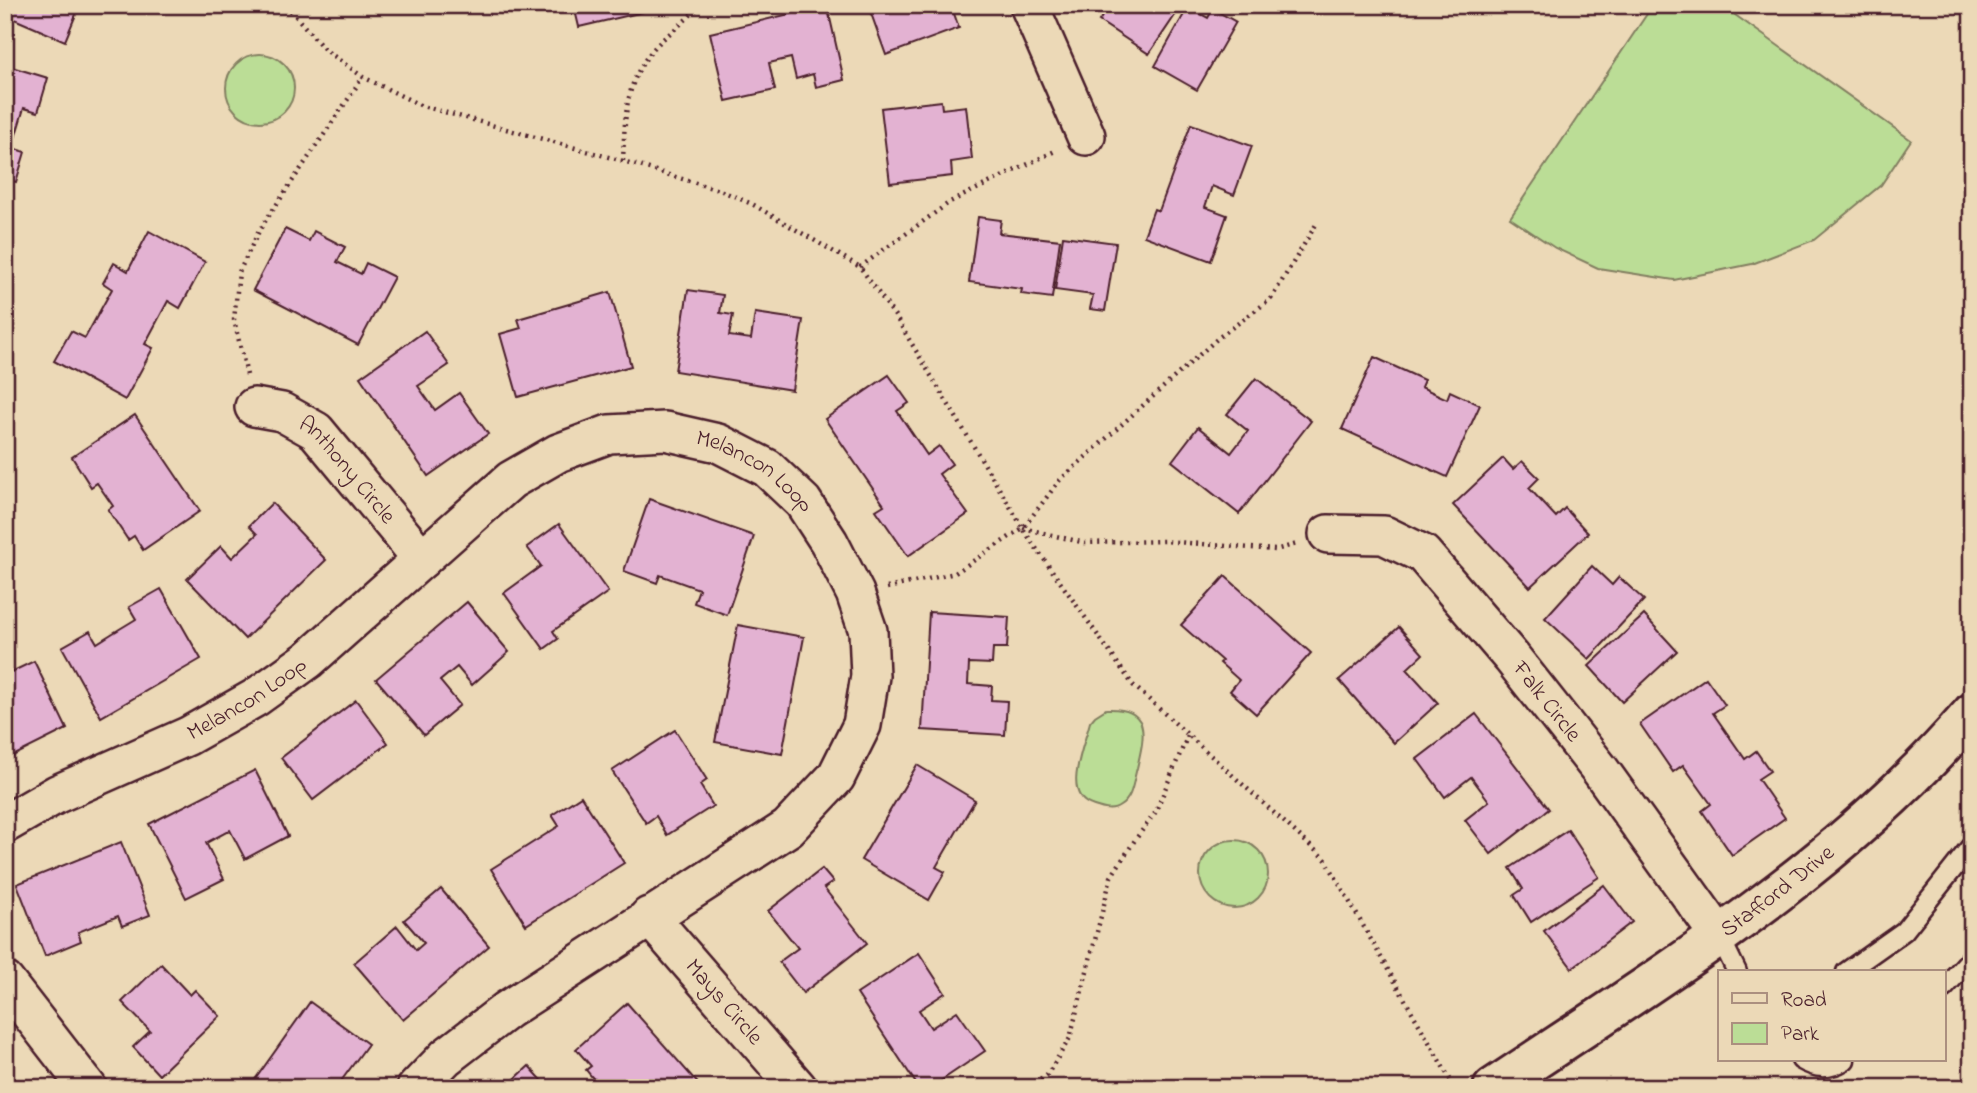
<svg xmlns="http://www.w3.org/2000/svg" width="1977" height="1093" font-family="'Indie Flower',sans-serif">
<rect width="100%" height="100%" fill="#ecd9b7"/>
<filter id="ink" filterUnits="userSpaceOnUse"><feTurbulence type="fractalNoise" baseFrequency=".0143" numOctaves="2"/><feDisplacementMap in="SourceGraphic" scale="14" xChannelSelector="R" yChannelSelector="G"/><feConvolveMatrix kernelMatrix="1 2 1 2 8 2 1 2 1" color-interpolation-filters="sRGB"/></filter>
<g filter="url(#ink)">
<g fill="#bbdd96" stroke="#827e60" stroke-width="2">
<path d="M 1653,5 L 1721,5 L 1911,140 L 1881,185 L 1814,240 L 1752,264 L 1674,280 L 1598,268 L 1555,248 L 1510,218 Z"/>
<circle cx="260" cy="88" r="34"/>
<path d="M 1106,709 C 1153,707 1144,737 1137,768 C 1133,781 1133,798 1120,806 C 1112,812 1103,809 1094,806 C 1060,797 1084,747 1090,722 L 1095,716 Z"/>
<circle cx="1234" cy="874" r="34"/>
</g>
<g fill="#e3b2d2" stroke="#4a1f2b" stroke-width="2">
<path d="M 5,5 L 70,5 L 68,8 L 77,12 L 65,41 L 5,15 Z"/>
<path d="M 565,5 L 642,5 L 643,12 L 579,27 L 574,6 L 565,8 Z"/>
<path d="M 827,5 L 844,80 L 816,87 L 813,74 L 796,79 L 791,58 L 769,63 L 775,90 L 726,101 L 710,33 Z"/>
<path d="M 868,5 L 951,5 L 959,28 L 886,55 Z"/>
<path d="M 1110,5 L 1182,5 L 1149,54 L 1099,21 Z"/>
<path d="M 1188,7 L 1208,18 L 1213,9 L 1236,22 L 1197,90 L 1155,66 Z"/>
<path d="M 5,65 L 48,78 L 38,112 L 24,108 L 12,148 L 25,152 L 16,182 L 5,179 Z"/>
<path d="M 941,101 L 942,109 L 966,106 L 972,159 L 951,162 L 952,176 L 890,183 L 881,108 Z"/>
<path d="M 1191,124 L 1252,146 L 1234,195 L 1212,186 L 1205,207 L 1227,215 L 1211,261 L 1144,236 L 1154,209 L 1159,211 Z"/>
<path d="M 978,217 L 1001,220 L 999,233 L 1060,240 L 1052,298 L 1021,294 L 1022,289 L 969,282 Z"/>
<path d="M 285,229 L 309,241 L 314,231 L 345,247 L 337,262 L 361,274 L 366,263 L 394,277 L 358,345 L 253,290 Z"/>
<path d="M 149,231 L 205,262 L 180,308 L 168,301 L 145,344 L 153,348 L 125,400 L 54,361 L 71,331 L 85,338 L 112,289 L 103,283 L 114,263 L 128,271 Z"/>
<path d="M 1063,236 L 1116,243 L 1105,311 L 1090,309 L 1093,295 L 1055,290 Z"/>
<path d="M 688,290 L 723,295 L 720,313 L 733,315 L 729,336 L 751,339 L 755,313 L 803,320 L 792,390 L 675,371 Z"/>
<path d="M 610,292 L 631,366 L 518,397 L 500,334 L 521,328 L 518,319 Z"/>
<path d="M 425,331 L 449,365 L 418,386 L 435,410 L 459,393 L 488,434 L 428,476 L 360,377 Z"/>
<path d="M 1374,357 L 1424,380 L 1421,387 L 1447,399 L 1450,391 L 1480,405 L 1447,477 L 1342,429 Z"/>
<path d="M 889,375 L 909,403 L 897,411 L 927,455 L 939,446 L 952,464 L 939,474 L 968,514 L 908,556 L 876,510 L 884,505 L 825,419 Z"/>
<path d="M 1256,378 L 1311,421 L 1239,514 L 1172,461 L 1198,427 L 1231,453 L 1248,431 L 1227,414 Z"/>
<path d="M 135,415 L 200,511 L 143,550 L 134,536 L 128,540 L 108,510 L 113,506 L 97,483 L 91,487 L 72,457 Z"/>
<path d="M 1503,458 L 1513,469 L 1522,461 L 1539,478 L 1529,488 L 1556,517 L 1565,508 L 1588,533 L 1530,587 L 1453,505 Z"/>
<path d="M 649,499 L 754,536 L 727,615 L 694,603 L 699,589 L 660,575 L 657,583 L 624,571 Z"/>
<path d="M 272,503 L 326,560 L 245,639 L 187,579 L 221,546 L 232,558 L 257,534 L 249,526 Z"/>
<path d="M 559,524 L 608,592 L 553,631 L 558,639 L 544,649 L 504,593 L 541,566 L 527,547 Z"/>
<path d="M 1592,566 L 1612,585 L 1619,577 L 1644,600 L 1589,659 L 1545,618 Z"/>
<path d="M 1225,576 L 1311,653 L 1256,714 L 1230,691 L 1239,680 L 1220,663 L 1222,661 L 1181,625 Z"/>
<path d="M 161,589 L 201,659 L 101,717 L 62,647 L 90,631 L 97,643 L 113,633 L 136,619 L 129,607 Z"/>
<path d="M 467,602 L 509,652 L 472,685 L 457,667 L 440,681 L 460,705 L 424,735 L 376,679 Z"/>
<path d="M 929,612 L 1009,617 L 1007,648 L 993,648 L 992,664 L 969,663 L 968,684 L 992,686 L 991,700 L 1007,701 L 1005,735 L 922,730 Z"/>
<path d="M 1644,615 L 1677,651 L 1622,702 L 1589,666 Z"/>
<path d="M 738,625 L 804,637 L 782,754 L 715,742 Z"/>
<path d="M 1399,627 L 1423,654 L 1407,669 L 1438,703 L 1394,743 L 1339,680 Z"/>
<path d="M 34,661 L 67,729 L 5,760 L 5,675 Z"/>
<path d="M 1706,678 L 1725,705 L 1713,713 L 1745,759 L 1756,751 L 1770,771 L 1758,779 L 1785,818 L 1732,855 L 1702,811 L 1711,804 L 1683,765 L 1673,772 L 1640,724 Z"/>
<path d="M 356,700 L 388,743 L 313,800 L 281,758 Z"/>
<path d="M 1476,714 L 1549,809 L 1491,854 L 1465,820 L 1489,801 L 1471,777 L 1445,797 L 1417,759 Z"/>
<path d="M 675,730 L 707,780 L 700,785 L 713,806 L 667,835 L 656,816 L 646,823 L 612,771 Z"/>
<path d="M 917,765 L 975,800 L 936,867 L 945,872 L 929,900 L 861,860 Z"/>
<path d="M 255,770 L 288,836 L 245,859 L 230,830 L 206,843 L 224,879 L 186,898 L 149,824 Z"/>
<path d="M 581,796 L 624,863 L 526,925 L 491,869 L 559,826 L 552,815 Z"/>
<path d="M 1568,830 L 1599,877 L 1531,922 L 1514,895 L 1523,889 L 1510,868 Z"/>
<path d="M 121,842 L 150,915 L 122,926 L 118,916 L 78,932 L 81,941 L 45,956 L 17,884 Z"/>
<path d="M 822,869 L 833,882 L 824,888 L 867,943 L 803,993 L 779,962 L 798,948 L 768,911 Z"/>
<path d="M 1604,885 L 1632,922 L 1572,968 L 1544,931 Z"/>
<path d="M 441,889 L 489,946 L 403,1020 L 354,963 L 397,926 L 416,950 L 424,943 L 404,920 Z"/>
<path d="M 919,953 L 945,993 L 919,1010 L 931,1028 L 957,1011 L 985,1051 L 930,1088 L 919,1088 L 857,994 Z"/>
<path d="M 161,964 L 190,995 L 195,990 L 220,1016 L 159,1075 L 133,1047 L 150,1031 L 122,1002 Z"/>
<path d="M 310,1002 L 368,1044 L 336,1088 L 249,1088 Z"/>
<path d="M 627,1003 L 702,1088 L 601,1088 L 586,1070 L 591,1066 L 576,1049 Z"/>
<path d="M 529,1066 L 549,1088 L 505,1088 Z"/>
</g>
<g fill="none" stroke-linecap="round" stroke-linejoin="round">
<g stroke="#4a1f2b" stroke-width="23">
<g id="lane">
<path d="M 1720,937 L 1737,972"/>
<path d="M 1846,972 L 1904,931 L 1972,845"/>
<path d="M 1944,988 L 1972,957"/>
<path d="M 1801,1060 C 1816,1069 1829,1070 1845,1060"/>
</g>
</g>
<g stroke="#4a1f2b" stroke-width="42">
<g id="street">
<path d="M 1029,5 L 1086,136"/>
<path id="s1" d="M 254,407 L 282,412 L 316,431 L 422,559"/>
<path id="s2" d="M 1328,534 L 1384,535 L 1423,554 L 1512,658 L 1601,771 L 1720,937"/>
<path id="s3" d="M 5,824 L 57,794 L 188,736 L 255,698 L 308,660 L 511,480 L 558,453 L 609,434 L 665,431 L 718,443 L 767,468 L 803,502 L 829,542 L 855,593 L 868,631 L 870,676 L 862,725 L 836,777 L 788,828 L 507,1010 L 446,1057 L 416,1088"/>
<path id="s4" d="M 649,916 L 798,1088"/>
<path d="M 5,981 L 88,1088"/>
</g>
</g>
<g stroke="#4a1f2b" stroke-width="44">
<g id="secondary">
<path id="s5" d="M 1493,1088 C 1662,975 1838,869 1972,713"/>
</g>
</g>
<g stroke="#4a1f2b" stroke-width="4.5" stroke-dasharray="2 5" stroke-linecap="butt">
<path d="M 286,5 L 324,49 L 363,77 L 422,106 L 623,161 L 722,191 L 752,204 L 860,267 L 895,316 L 1029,538 L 1133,685 L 1326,860 L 1455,1088"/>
<path d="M 623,161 C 625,112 625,75 663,39 C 676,28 689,18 700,5"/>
<path d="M 860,267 L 950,202 L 1057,150"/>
<path d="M 247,375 L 234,320 L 239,272 L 260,229 L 363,77"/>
<path d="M 1023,528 L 1085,543 L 1165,541 L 1275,550 L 1297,544"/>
<path d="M 887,588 L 955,573 L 1023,528 L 1060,480 L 1218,338 L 1271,299 L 1317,223"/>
<path d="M 1029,1088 L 1047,1075 L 1070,1038 L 1111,877 L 1135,840 L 1155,813 L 1188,735"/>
</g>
<use href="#lane" stroke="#ecd9b7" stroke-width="18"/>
<use href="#street" stroke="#ecd9b7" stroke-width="37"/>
<use href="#secondary" stroke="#ecd9b7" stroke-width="38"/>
</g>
</g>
<g text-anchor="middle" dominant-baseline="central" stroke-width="5" stroke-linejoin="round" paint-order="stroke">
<g font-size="23" fill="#4a1f2b" stroke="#ecd9b7">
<text stroke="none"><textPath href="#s1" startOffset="117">Anthony Circle</textPath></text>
<text stroke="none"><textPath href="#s3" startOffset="882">Melancon Loop</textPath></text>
<text stroke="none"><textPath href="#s3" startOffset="273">Melancon Loop</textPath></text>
<text stroke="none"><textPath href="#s2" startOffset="292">Falk Circle</textPath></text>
<text stroke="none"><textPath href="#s5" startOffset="346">Stafford Drive</textPath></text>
<text stroke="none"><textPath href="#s4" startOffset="114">Mays Circle</textPath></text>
</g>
</g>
<rect width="1977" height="1093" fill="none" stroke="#ecd9b7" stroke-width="28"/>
<rect x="14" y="14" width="1949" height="1065" fill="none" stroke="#4a1f2b" stroke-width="2.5" filter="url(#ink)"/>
<rect x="1718" y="970" width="228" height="91" fill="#ecd9b7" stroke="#ab8f7f" stroke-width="2"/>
<rect x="1732" y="993" width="35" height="10" fill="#ecd9b7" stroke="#ab8f7f" stroke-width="2"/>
<text x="1781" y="1006" font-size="21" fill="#4a1f2b">Road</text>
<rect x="1732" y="1023" width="35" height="21" fill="#bbdd96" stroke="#ab8f7f" stroke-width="2"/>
<text x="1781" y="1040" font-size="21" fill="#4a1f2b">Park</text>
</svg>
